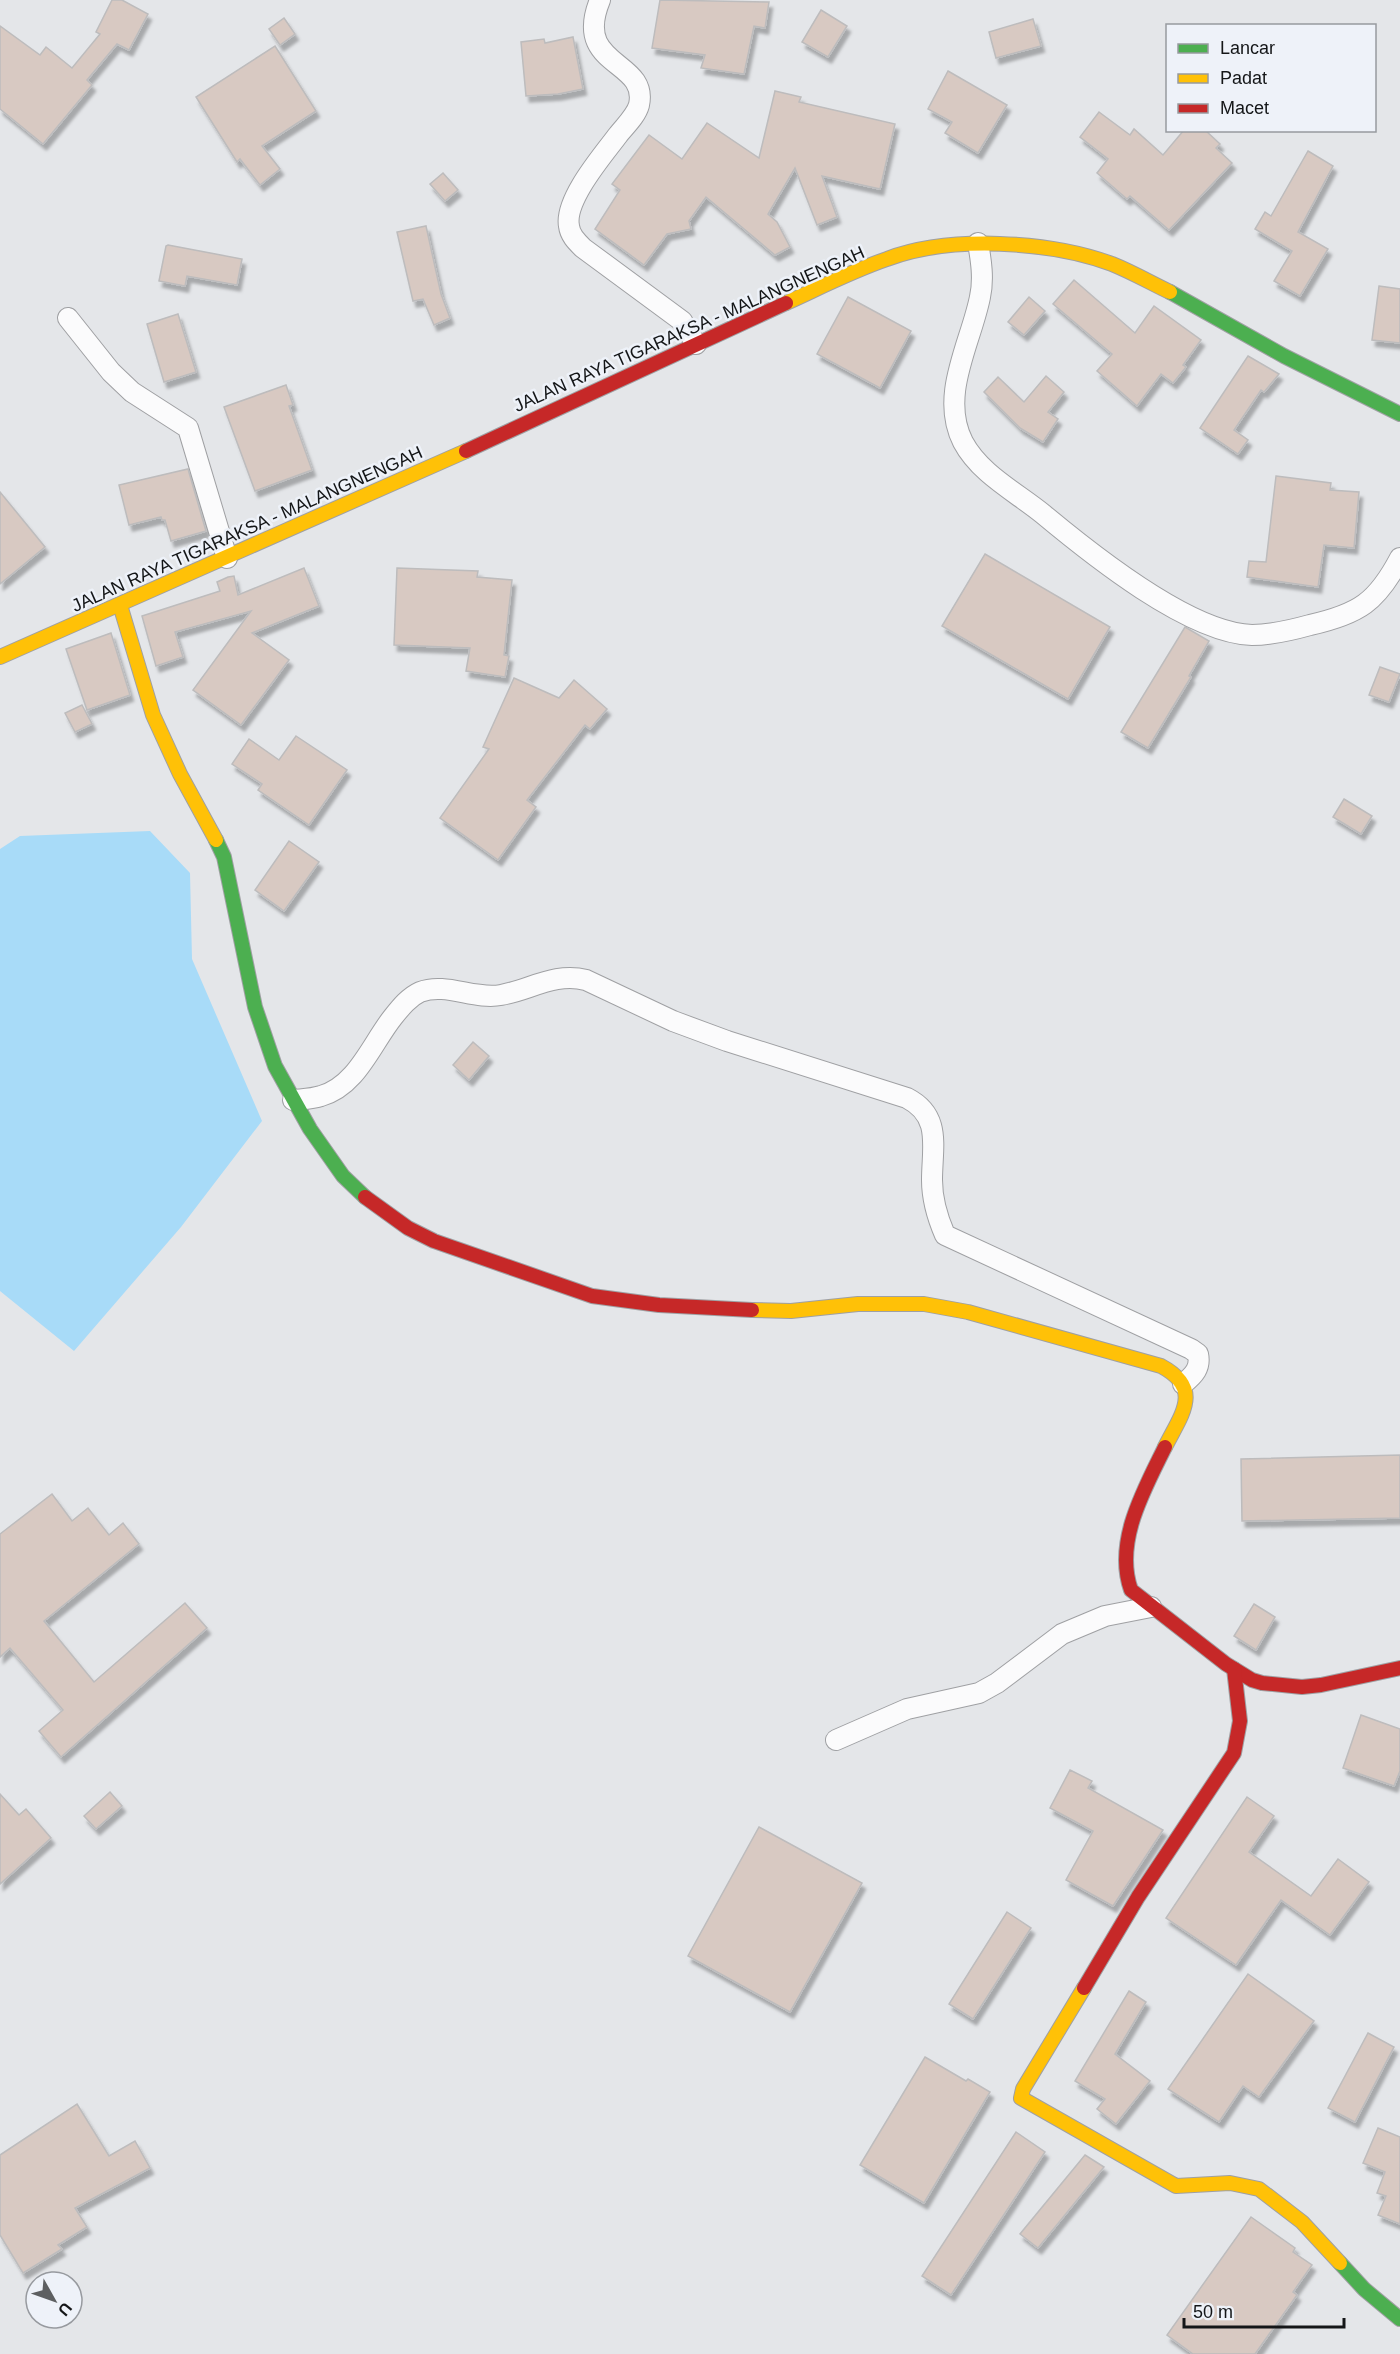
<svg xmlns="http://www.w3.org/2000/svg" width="1400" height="2354" font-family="Helvetica,sans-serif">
<defs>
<filter id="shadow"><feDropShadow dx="3.5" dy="6" stdDeviation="1.5" flood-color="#0004"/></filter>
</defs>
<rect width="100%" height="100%" fill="#e4e6e9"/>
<path fill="#a8dbf8" d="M 150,831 L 190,873 L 192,959 L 262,1121 L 181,1227 L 74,1351 L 0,1291 L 0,849 L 20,836 Z"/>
<g fill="#d8c9c2" stroke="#bdbcbd" stroke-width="1.5" filter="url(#shadow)">
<path d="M 112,0 L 122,0 L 148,14 L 129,50 L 117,44 L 87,80 L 92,85 L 43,144 L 0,109 L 0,26 L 40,55 L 46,47 L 72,68 L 100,34 L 96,32 Z"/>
<path d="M 660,0 L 769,2 L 765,28 L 754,26 L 744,74 L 701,68 L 705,55 L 652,48 Z"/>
<path d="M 821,10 L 847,26 L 828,57 L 802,42 Z"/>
<path d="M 284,18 L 295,34 L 280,45 L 269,29 Z"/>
<path d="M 1033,19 L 1041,46 L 996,58 L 989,32 Z"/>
<path d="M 573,37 L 583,89 L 558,94 L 526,96 L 521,42 L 544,39 L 545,43 Z"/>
<path d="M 275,46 L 316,111 L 262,146 L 280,169 L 260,185 L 240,159 L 237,162 L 196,97 Z"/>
<path d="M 948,71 L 1007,105 L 978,153 L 945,133 L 952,122 L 928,109 Z"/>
<path d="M 775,91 L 801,97 L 799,102 L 895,124 L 880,189 L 822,176 L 837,217 L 817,225 L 795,168 L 768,214 L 777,222 L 790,247 L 775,255 L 706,197 L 689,221 L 691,229 L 667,234 L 644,265 L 595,229 L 620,190 L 612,184 L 649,135 L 682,159 L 707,123 L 759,158 Z"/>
<path d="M 1099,112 L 1130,135 L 1134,129 L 1163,155 L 1184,130 L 1205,130 L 1220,144 L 1216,148 L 1232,163 L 1169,230 L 1130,196 L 1127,199 L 1097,173 L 1108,159 L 1080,137 Z"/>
<path d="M 1308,151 L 1333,166 L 1298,232 L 1328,249 L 1300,296 L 1274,281 L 1292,251 L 1255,229 L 1265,212 L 1271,216 Z"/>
<path d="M 443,173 L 458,190 L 445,201 L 430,184 Z"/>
<path d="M 426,226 L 441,294 L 450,318 L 434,325 L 423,299 L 413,301 L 397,232 Z"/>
<path d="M 168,245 L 242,259 L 237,285 L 187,276 L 185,286 L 159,281 L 166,246 Z"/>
<path d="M 1074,280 L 1135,333 L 1154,306 L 1201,340 L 1183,365 L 1186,367 L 1173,383 L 1161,374 L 1137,406 L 1097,371 L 1112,354 L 1053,304 Z"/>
<path d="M 1379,286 L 1400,289 L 1400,343 L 1372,340 Z"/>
<path d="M 848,297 L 911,331 L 880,388 L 817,354 Z"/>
<path d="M 1029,297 L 1045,311 L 1024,335 L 1008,322 Z"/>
<path d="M 178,314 L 196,372 L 164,382 L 147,324 Z"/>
<path d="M 1248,356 L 1279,374 L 1264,392 L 1261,390 L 1234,430 L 1248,440 L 1238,454 L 1200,428 Z"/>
<path d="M 1046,376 L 1064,392 L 1048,412 L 1058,419 L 1043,442 L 1020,428 L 984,392 L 998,377 L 1024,402 Z"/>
<path d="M 286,385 L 293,405 L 289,406 L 312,470 L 255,491 L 224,407 Z"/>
<path d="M 188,469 L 206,531 L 171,541 L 165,520 L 162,520 L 161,517 L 129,525 L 119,485 Z"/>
<path d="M 1276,476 L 1331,483 L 1330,490 L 1359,492 L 1354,548 L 1324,545 L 1318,587 L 1247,577 L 1249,561 L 1266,562 Z"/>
<path d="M 0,492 L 45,547 L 0,584 Z"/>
<path d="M 985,554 L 1110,627 L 1068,699 L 942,626 Z"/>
<path d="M 304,568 L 319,606 L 252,633 L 289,660 L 241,725 L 193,690 L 251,611 L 175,632 L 183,657 L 156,666 L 142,616 L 220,591 L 217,582 L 228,577 L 234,576 L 238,595 Z"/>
<path d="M 397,568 L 478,571 L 477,577 L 512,580 L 504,655 L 509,656 L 505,677 L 466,671 L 470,648 L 394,645 Z"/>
<path d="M 1185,627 L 1209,641 L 1189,676 L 1191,677 L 1148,748 L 1121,732 Z"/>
<path d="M 111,633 L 130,695 L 87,710 L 66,649 Z"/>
<path d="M 1380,667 L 1400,674 L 1389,702 L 1369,695 Z"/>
<path d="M 514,678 L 559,698 L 574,680 L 607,709 L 590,729 L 585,725 L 527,800 L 536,807 L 498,860 L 440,818 L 489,749 L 483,747 Z"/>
<path d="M 82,705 L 92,724 L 75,732 L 65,713 Z"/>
<path d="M 296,736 L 347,770 L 309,825 L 258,790 L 262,784 L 232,764 L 249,739 L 279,760 Z"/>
<path d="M 1344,799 L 1372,816 L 1361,834 L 1333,817 Z"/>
<path d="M 289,841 L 319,862 L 284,911 L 255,890 Z"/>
<path d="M 473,1042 L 489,1056 L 469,1080 L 453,1065 Z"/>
<path d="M 1400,1455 L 1400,1518 L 1242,1521 L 1241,1459 Z"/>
<path d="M 52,1494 L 72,1521 L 88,1508 L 109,1535 L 123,1523 L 139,1544 L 44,1621 L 94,1682 L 185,1603 L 207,1628 L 61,1757 L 39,1731 L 63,1710 L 10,1648 L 0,1657 L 0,1534 Z"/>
<path d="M 1254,1604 L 1275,1617 L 1256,1650 L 1234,1636 Z"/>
<path d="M 1361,1715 L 1400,1729 L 1400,1771 L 1394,1786 L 1343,1768 Z"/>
<path d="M 1070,1770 L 1092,1781 L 1088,1788 L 1163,1830 L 1113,1906 L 1066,1880 L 1093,1831 L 1050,1808 Z"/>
<path d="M 110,1792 L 122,1806 L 96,1829 L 84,1816 Z"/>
<path d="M 0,1794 L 19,1815 L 26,1809 L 51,1838 L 0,1884 Z"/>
<path d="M 1247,1797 L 1274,1816 L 1249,1852 L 1311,1896 L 1338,1859 L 1369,1882 L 1330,1935 L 1281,1900 L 1236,1965 L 1166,1918 Z"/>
<path d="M 759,1827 L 862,1883 L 790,2012 L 688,1956 Z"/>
<path d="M 1007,1912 L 1031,1928 L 973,2019 L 949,2004 Z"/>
<path d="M 1248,1974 L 1314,2021 L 1259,2097 L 1243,2086 L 1219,2122 L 1168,2089 Z"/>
<path d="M 1129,1991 L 1146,2002 L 1115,2054 L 1150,2081 L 1116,2124 L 1097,2109 L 1105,2099 L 1075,2081 Z"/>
<path d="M 1368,2033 L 1394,2047 L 1355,2122 L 1328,2108 Z"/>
<path d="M 925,2057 L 966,2081 L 968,2079 L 990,2092 L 924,2203 L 860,2165 Z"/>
<path d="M 77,2104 L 109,2156 L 135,2141 L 150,2168 L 75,2208 L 87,2227 L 58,2245 L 62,2249 L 23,2273 L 0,2235 L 0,2155 Z"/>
<path d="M 1378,2128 L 1400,2137 L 1400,2224 L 1378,2215 L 1386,2196 L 1377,2193 L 1385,2172 L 1363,2163 Z"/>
<path d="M 1016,2132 L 1045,2152 L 951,2295 L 922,2276 Z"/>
<path d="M 1085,2155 L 1104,2167 L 1038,2248 L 1020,2234 Z"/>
<path d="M 1251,2217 L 1295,2248 L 1293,2252 L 1312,2265 L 1293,2292 L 1297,2295 L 1255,2354 L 1193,2354 L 1167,2335 Z"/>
</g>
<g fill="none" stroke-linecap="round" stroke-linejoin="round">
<g stroke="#9fa0a3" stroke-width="22">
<g id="street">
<path d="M 600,0 C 572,68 649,59 639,105 C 636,116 625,126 618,135 C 603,155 564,200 569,226 C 570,235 576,241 583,248 L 682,321 L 696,344"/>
<path d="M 978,243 C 981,260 984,279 980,297 C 971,343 939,395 963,442 C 980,474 1016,492 1043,514 C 1091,554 1189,633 1252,635 C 1271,635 1292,630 1310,625 C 1359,614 1377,602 1400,558"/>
<path d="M 68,318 L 111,372 L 132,392 L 188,428 L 227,558"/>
<path d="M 293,1100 C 302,1099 312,1099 321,1096 C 357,1086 372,1043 393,1017 C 401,1007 409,997 420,992 C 446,982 474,1000 501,995 C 530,990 555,972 586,980 L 673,1021 L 727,1041 L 907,1098 C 942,1116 932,1147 932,1180 C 932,1198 938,1219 945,1235 L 1191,1349 L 1198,1354 C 1201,1368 1194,1375 1183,1384"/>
<path d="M 836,1740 L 907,1709 L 979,1693 L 997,1683 L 1062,1634 L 1105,1616 L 1151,1607"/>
</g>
</g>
<g stroke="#9fa0a3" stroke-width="16">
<g id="fast">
<path d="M 1170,292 L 1284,356 L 1400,414"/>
<path d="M 216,840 L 224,857 L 255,1007 L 275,1066 L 310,1129 L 343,1176 L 365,1197"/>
<path d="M 1340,2263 L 1364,2289 L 1400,2319"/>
</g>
</g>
<g stroke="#9fa0a3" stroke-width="16">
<g id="slow">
<path d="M 786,303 C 819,288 852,271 887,259 C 950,235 1050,241 1112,264 C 1132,272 1151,283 1170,292"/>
<path d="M 120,605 L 153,715 L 180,774 L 216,840"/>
<path d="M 0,657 L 466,451"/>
<path d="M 752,1310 L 791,1311 L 858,1304 L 924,1304 L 968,1312 L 1161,1366 C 1204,1389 1181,1415 1165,1447"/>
<path d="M 1084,1988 L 1023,2089 L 1021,2098 L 1176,2186 L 1230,2183 L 1259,2189 L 1302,2222 L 1340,2263"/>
</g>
</g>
<g stroke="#9fa0a3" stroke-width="16">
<g id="jam">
<path d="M 466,451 L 786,303"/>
<path d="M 365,1197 L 408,1228 L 434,1241 L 592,1296 L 659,1305 L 752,1310"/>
<path d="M 1165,1447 C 1144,1490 1114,1542 1131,1590 L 1226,1664 L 1252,1680 L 1262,1683 L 1302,1687 L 1321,1685 L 1400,1668"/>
<path d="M 1084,1988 L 1138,1897 L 1234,1753 L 1240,1721 L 1234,1669"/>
</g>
</g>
<use href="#street" stroke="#fbfbfc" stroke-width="20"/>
<use href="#fast" stroke="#4caf50" stroke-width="14"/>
<use href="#slow" stroke="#ffc107" stroke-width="14"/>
<use href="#jam" stroke="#c62828" stroke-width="14"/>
</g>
<g text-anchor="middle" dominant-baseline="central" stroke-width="5" stroke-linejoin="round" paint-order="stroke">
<g font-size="18" fill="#141618" stroke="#eef2f9">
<text transform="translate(689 329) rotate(-24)">JALAN RAYA TIGARAKSA - MALANGNENGAH</text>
<text transform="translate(247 529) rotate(-24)">JALAN RAYA TIGARAKSA - MALANGNENGAH</text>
</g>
</g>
<rect x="1166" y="24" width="210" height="108" fill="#eef2f9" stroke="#979a9f" stroke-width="1.5"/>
<rect x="1178" y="44" width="30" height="9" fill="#4caf50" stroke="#979a9f" stroke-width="1.5"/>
<text x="1220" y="54" font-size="18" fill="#141618">Lancar</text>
<rect x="1178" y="74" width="30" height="9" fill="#ffc107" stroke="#979a9f" stroke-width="1.5"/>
<text x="1220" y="84" font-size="18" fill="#141618">Padat</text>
<rect x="1178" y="104" width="30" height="9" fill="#c62828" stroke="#979a9f" stroke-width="1.5"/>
<text x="1220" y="114" font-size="18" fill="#141618">Macet</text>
<g transform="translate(54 2300) rotate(130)"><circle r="28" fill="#eef2f9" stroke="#979a9f" stroke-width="1.5"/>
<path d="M0-4.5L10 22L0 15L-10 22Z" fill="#5d5f61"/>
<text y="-9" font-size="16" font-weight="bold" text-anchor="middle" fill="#141618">U</text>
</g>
<path d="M1184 2318v9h160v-9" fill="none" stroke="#141618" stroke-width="3"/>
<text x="1193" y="2318" font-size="18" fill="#141618" stroke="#eef2f9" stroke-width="4.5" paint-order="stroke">50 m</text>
</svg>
